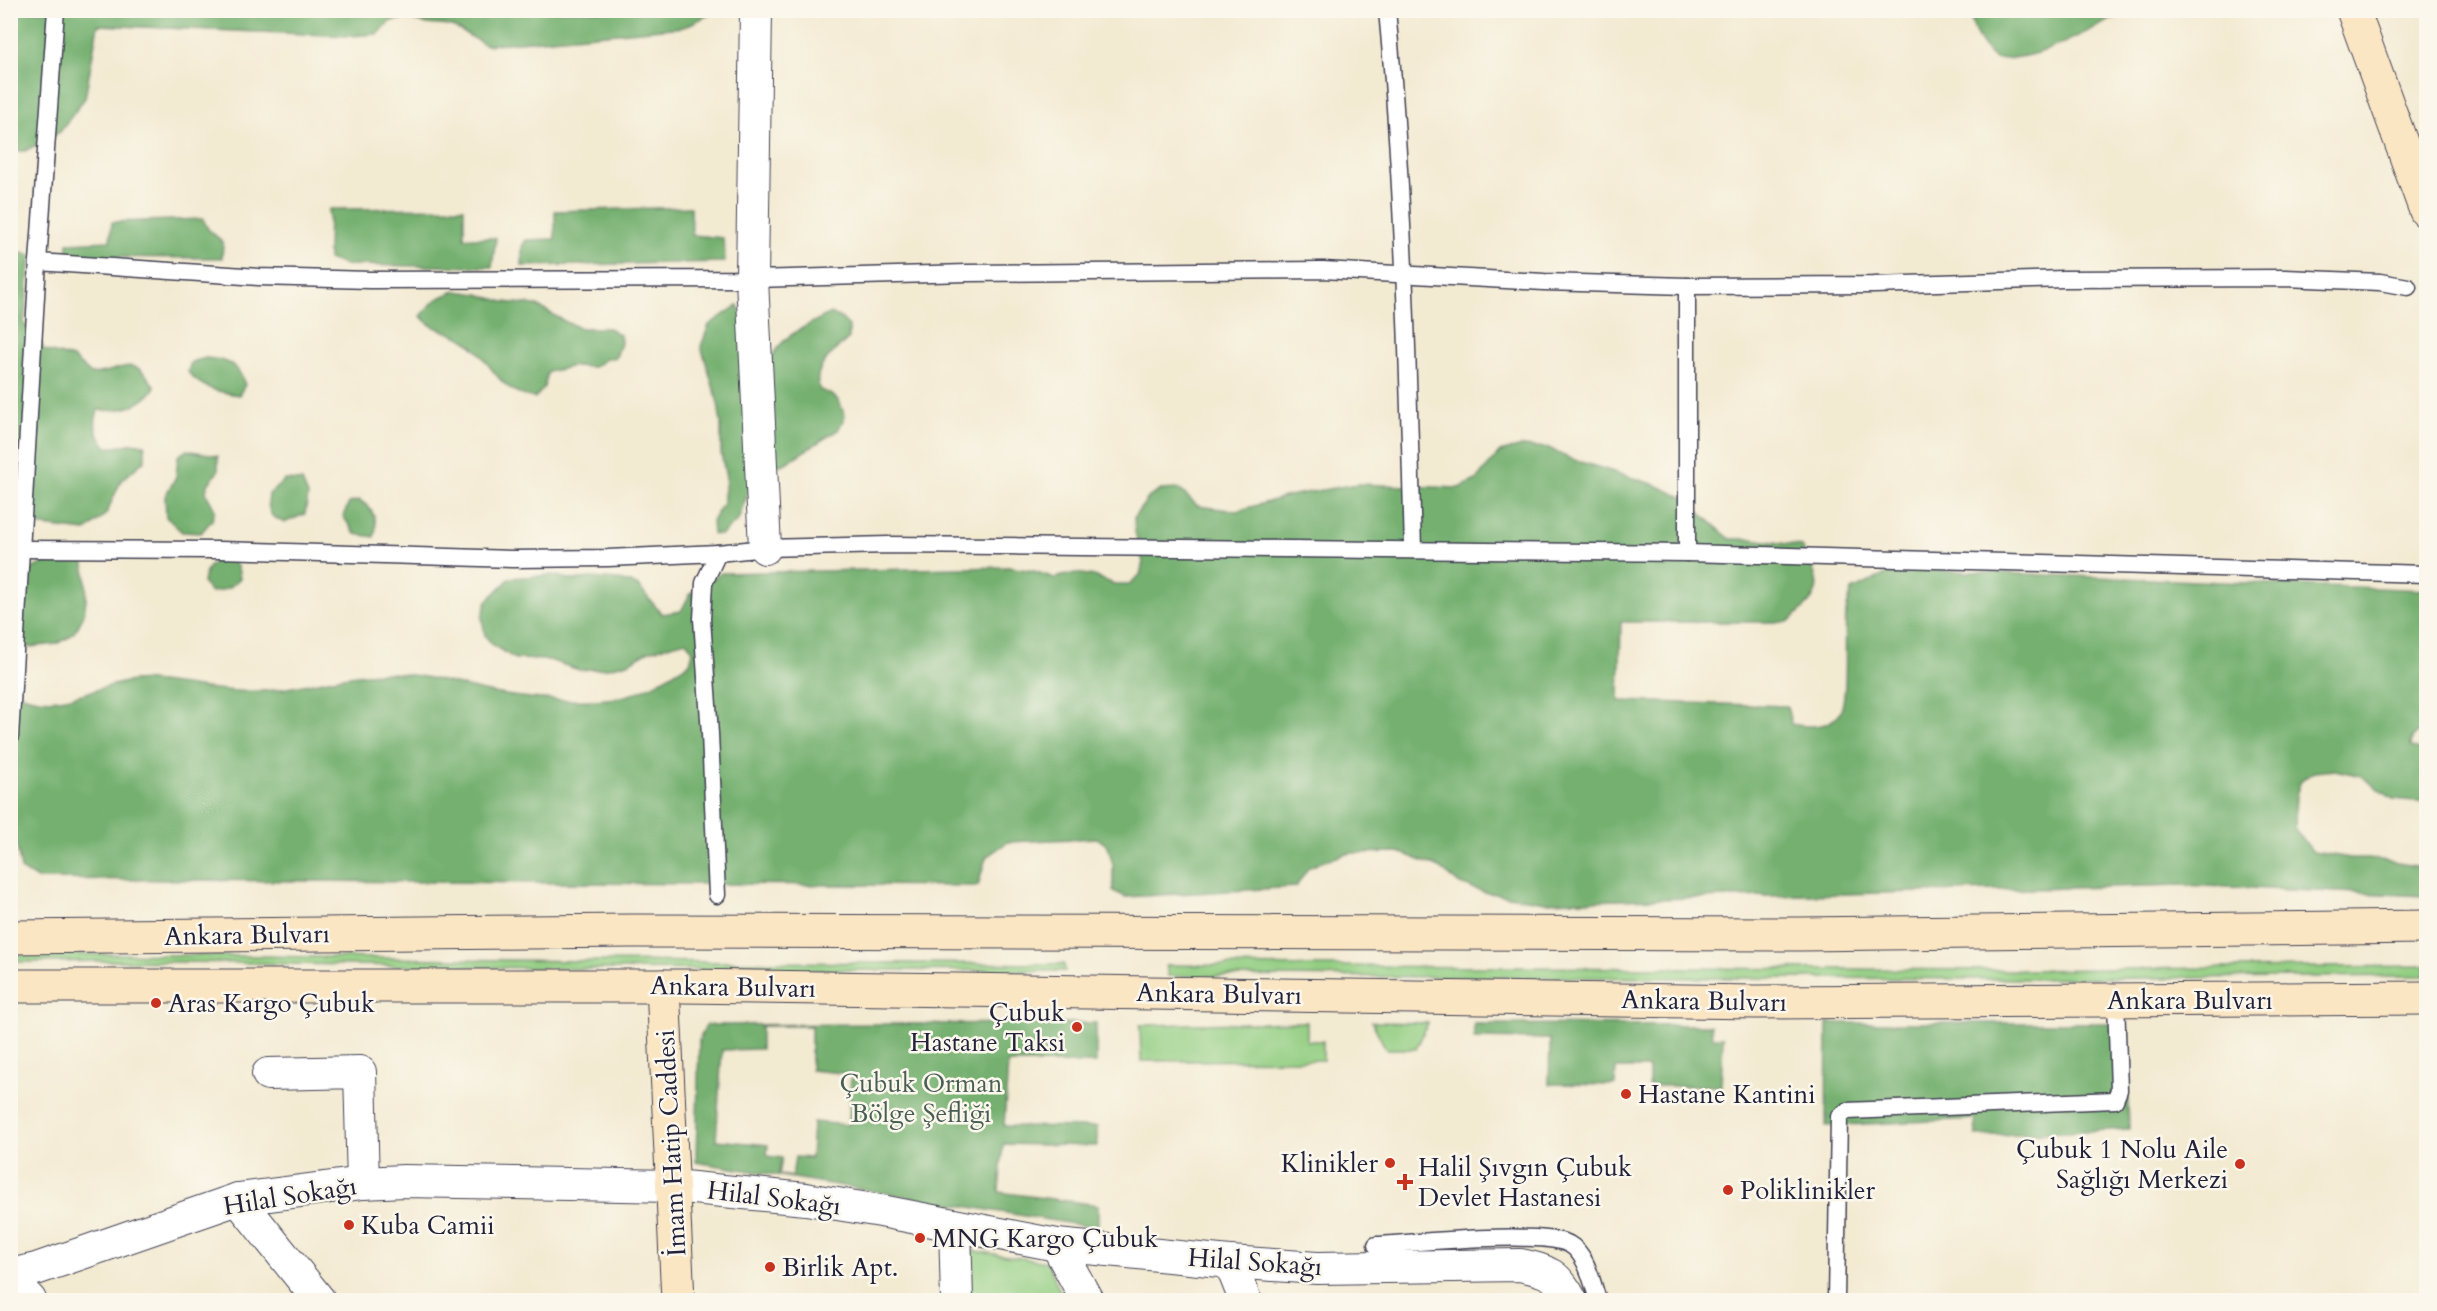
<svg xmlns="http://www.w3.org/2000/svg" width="2437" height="1311" font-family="Cardo,serif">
<rect width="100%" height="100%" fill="#fbf7ec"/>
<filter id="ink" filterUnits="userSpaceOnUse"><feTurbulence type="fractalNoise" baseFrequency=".0167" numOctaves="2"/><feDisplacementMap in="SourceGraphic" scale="12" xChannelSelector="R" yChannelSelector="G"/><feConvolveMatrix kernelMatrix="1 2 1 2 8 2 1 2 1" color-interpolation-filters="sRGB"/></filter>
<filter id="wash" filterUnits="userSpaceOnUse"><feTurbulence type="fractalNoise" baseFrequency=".008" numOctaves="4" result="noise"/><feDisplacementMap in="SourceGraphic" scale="24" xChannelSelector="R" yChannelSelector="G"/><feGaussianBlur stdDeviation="1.35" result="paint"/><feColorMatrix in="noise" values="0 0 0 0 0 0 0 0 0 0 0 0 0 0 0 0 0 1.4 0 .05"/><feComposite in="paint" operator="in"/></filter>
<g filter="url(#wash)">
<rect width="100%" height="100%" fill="#f3ead2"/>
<g fill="#92cd81" stroke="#5a785e" stroke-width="1.5">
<path d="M 113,954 L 581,961 L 1064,964 L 1065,971 L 589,969 L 121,961 L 11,962 L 11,955 Z"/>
<path d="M 1166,965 L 2014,970 L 2426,966 L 2426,976 L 2025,979 L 1168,976 Z"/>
<path d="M 1307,1022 L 1307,1041 L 1323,1041 L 1323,1060 L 1141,1061 L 1140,1025 Z"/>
<path d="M 1372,1022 L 1428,1023 L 1416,1049 L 1386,1049 Z"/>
<path d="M 969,1250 L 1047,1262 L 1064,1300 L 971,1300 Z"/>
</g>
<g fill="#75b06f" stroke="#4c6955" stroke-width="1.5" fill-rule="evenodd">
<path d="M 11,11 L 713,11 L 709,15 L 684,27 L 486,45 L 452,26 L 425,24 L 407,19 L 391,21 L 377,34 L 349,36 L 98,25 L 85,98 L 60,132 L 25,151 L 11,151 Z"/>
<path d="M 1970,11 L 1970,10 L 2129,11 C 2085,31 2044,60 1995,59 C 1980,45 1972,31 1970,11 Z"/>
<path d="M 691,207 L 692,235 L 723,238 L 725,262 L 522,266 L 522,247 L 526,240 L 555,239 L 555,211 Z"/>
<path d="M 464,208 L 464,238 L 496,238 L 492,267 L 345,265 L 328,259 L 329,209 Z"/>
<path d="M 203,219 L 208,229 L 223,242 L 222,258 L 67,257 L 68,243 L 110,241 L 112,222 Z"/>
<path d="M 20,252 L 31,255 L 24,324 L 38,336 L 44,350 L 73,358 L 91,374 C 122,373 134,350 155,388 C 140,407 121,412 98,410 C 93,426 95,434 107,447 C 123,449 127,440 145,445 L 145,460 L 121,481 L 106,514 L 86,531 L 34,525 L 11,501 L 10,256 Z"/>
<path d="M 456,291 L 478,294 L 504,302 L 536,305 L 566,322 L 581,328 L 609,328 L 620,335 L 621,343 L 616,357 L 606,359 L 594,367 L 574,366 L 548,372 L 544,388 L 535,398 C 492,391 492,355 461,338 C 447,330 431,330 421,316 C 431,301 441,296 456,291 Z"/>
<path d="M 738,305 L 761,372 C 768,363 774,353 781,344 C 794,330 814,322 831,313 L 841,318 L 849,326 L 849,338 C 834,351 810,369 820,390 C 838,396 839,399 845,417 L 838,430 L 784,464 L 756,470 L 738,520 L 721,535 L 713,534 L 712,521 L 723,504 L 726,478 L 721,453 L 721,424 L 718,403 L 701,346 L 709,325 Z"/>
<path d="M 206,358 C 228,360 238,363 245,385 L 239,395 C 218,392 202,389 188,372 L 191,362 Z"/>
<path d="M 1522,446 L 1549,448 L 1568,458 L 1656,485 L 1682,497 L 1730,539 L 1753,539 L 1801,546 C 1822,586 1826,591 1788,622 L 1621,622 L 1619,701 L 1787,706 L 1791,724 C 1807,727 1828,729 1839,714 C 1849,700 1844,634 1846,613 C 1847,605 1850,597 1852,590 L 1897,569 L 2426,590 L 2426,727 L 2412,737 L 2411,747 L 2426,751 L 2426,802 L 2393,799 L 2359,775 L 2335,770 L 2314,772 L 2301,780 L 2296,795 L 2294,828 L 2313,852 L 2351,858 L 2369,858 L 2426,868 L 2426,896 L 2182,885 L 1545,902 L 1484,892 L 1460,884 L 1440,868 L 1399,852 L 1350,853 L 1323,861 L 1308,868 L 1296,887 L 1126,897 L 1113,891 L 1113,865 L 1108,846 L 1097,838 L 1008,842 L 986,857 L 978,886 L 37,879 L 21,869 L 14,832 L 11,832 L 10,578 C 33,572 59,547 83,560 C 89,587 91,634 55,644 C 46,646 36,645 27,648 L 22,655 L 18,693 C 65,715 105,676 151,681 C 190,685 234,695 274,690 C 311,685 348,673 386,673 C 420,673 452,684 484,691 C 520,699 595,705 629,695 C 651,688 671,675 690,663 L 693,651 L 686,641 L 649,651 L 628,663 L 608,668 L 579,670 L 549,660 L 515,659 L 493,645 L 485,636 L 482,617 L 487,601 L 510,578 L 552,575 L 574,580 L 591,578 L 619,580 L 637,585 L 662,614 L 681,611 L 690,594 L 721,573 L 1009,567 L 1034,571 L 1054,578 L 1076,573 L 1094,576 L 1114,584 L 1129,584 L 1140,575 L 1143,562 L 1135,532 L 1134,517 L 1149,497 L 1161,490 L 1179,489 L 1198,506 L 1237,511 L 1288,496 L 1357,484 L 1459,488 L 1476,480 L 1500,452 Z"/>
<path d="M 187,450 L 218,456 L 218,471 L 207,486 L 206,493 L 215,510 L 212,520 L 201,533 L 182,532 L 166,517 L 165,496 L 176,477 L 178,456 Z"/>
<path d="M 285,480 L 302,481 L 308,495 L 305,514 L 284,523 L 272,516 L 268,505 L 269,494 Z"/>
<path d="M 359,500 C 374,509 379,521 374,537 L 355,534 L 343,516 L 349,503 Z"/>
<path d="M 224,558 C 236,562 238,565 240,578 C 231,588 224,591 210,592 L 203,583 C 205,569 209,563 224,558 Z"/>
<path d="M 1096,1023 L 1096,1063 L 1008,1063 L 1004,1126 L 1097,1127 L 1097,1146 L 1003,1144 L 999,1192 L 1098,1205 L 1098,1228 L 696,1162 L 699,1040 L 706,1025 ZM 761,1026 L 811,1026 L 811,1070 L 851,1074 L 849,1125 L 813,1122 L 811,1158 L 795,1157 L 792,1177 L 779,1175 L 782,1158 L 767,1156 L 768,1145 L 716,1140 L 722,1050 L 761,1049 Z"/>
<path d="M 1827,1023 L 2124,1023 L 2129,1129 L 1976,1136 L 1975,1119 L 1826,1126 Z"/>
<path d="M 1474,1024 L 1711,1025 L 1712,1037 L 1723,1037 L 1721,1086 L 1649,1086 L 1649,1068 L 1616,1068 L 1615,1085 L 1549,1084 L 1550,1039 L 1474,1038 Z"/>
</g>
</g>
<g filter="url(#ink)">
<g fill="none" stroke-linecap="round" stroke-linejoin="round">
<g stroke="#414052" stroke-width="19">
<g id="lane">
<path d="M 1387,10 C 1404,190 1408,370 1413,550"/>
<path d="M 38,262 L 259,277 L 370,280 L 752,279 L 967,273 L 1323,270 L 1544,282 L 1687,286 L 1874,285 L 2063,279 L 2285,278 L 2380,282 L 2408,287"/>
<path d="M 1687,286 L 1687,553"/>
<path d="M 22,549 L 219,550 L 513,559 L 608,558 L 718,553"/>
<path d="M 10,737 L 38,262 L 56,10"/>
<path d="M 717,895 L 710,734 L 702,619 L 704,583 L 718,553 L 765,548 L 889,545 L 1687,553 L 2426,574"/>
<path d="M 1376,1245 C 1413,1243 1542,1230 1569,1244 C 1587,1254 1592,1283 1598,1300"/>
<path d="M 1836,1300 L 1839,1117 L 1847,1111 L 2115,1100 L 2119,1090 L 2116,1000"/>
</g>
</g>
<g stroke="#414052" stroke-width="34">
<g id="street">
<path d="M 756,10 L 752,279 L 765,548"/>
<path d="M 268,1074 L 360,1072 L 363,1183"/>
<path d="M 238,1199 L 319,1300"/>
<path d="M 955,1226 L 957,1300"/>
<path d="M 1057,1245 L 1087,1300"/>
<path d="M 1230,1262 L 1245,1300"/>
<path d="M 10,1275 L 36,1269 L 238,1199 L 363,1183 L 404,1181 L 674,1186 L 723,1191 L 806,1199 L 881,1211 L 1057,1245 L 1230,1262 L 1317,1268 L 1520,1265 C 1549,1271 1557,1274 1571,1300"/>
<path d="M 10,1279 L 30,1300"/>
</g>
</g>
<g stroke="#414052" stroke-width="35">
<g id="secondary">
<path d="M 2353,10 L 2426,211"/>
<path d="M 10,937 L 631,931 L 1800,934 L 2426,927"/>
<path d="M 10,986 L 683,986 L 1755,1002 L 2426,998"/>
<path d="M 663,986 L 678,1300"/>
</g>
</g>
<use href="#lane" stroke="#fff" stroke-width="16"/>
<use href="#street" stroke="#fff" stroke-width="32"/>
<use href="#secondary" stroke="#fbe6c4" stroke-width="33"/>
</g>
</g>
<g fill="#c8321e" stroke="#fbf7ec" stroke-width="2">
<circle cx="156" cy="1003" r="6"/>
<circle cx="1077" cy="1027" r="6"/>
<circle cx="1626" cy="1094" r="6"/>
<circle cx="1390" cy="1163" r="6"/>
<circle cx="2240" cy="1164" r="6"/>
<path d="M1402 1173h6v6h6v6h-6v6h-6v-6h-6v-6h6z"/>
<circle cx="1728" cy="1190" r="6"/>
<circle cx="349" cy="1225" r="6"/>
<circle cx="920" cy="1238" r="6"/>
<circle cx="770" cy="1267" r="6"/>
</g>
<g text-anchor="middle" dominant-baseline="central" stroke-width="5" stroke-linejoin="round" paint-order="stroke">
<g font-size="26" fill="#22223b" stroke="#fbf7ec">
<text transform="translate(247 935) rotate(-1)">Ankara Bulvarı</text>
<text transform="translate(733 987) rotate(1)">Ankara Bulvarı</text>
<text transform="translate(1219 994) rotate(1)">Ankara Bulvarı</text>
<text x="2190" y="1000">Ankara Bulvarı</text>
<text transform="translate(1704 1001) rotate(1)">Ankara Bulvarı</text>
<text transform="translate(671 1143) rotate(-93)">İmam Hatip Caddesi</text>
<text transform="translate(290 1196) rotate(-9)">Hilal Sokağı</text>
<text transform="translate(774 1198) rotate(7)">Hilal Sokağı</text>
<text transform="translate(1255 1262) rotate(4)">Hilal Sokağı</text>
</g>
<g font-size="26" fill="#22223b" stroke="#fbf7ec" text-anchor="start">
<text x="168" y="1003">Aras Kargo Çubuk</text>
<text x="1065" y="1012" text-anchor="end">Çubuk<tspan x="1065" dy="30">Hastane Taksi</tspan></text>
<text x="1638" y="1094">Hastane Kantini</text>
<text x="2228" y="1149" text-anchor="end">Çubuk 1 Nolu Aile<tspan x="2228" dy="30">Sağlığı Merkezi</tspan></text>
<text x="1378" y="1163" text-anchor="end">Klinikler</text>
<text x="1418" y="1167">Halil Şıvgın Çubuk<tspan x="1418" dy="30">Devlet Hastanesi</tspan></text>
<text x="1740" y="1190">Poliklinikler</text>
<text x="361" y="1225">Kuba Camii</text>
<text x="932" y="1238">MNG Kargo Çubuk</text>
<text x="782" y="1267">Birlik Apt.</text>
</g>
<g font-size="26" fill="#495e54" stroke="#fbf7ec">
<text x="921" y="1083">Çubuk Orman<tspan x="921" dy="30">Bölge Şefliği</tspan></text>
</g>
</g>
<rect width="2437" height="1311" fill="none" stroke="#fbf7ec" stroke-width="36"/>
</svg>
